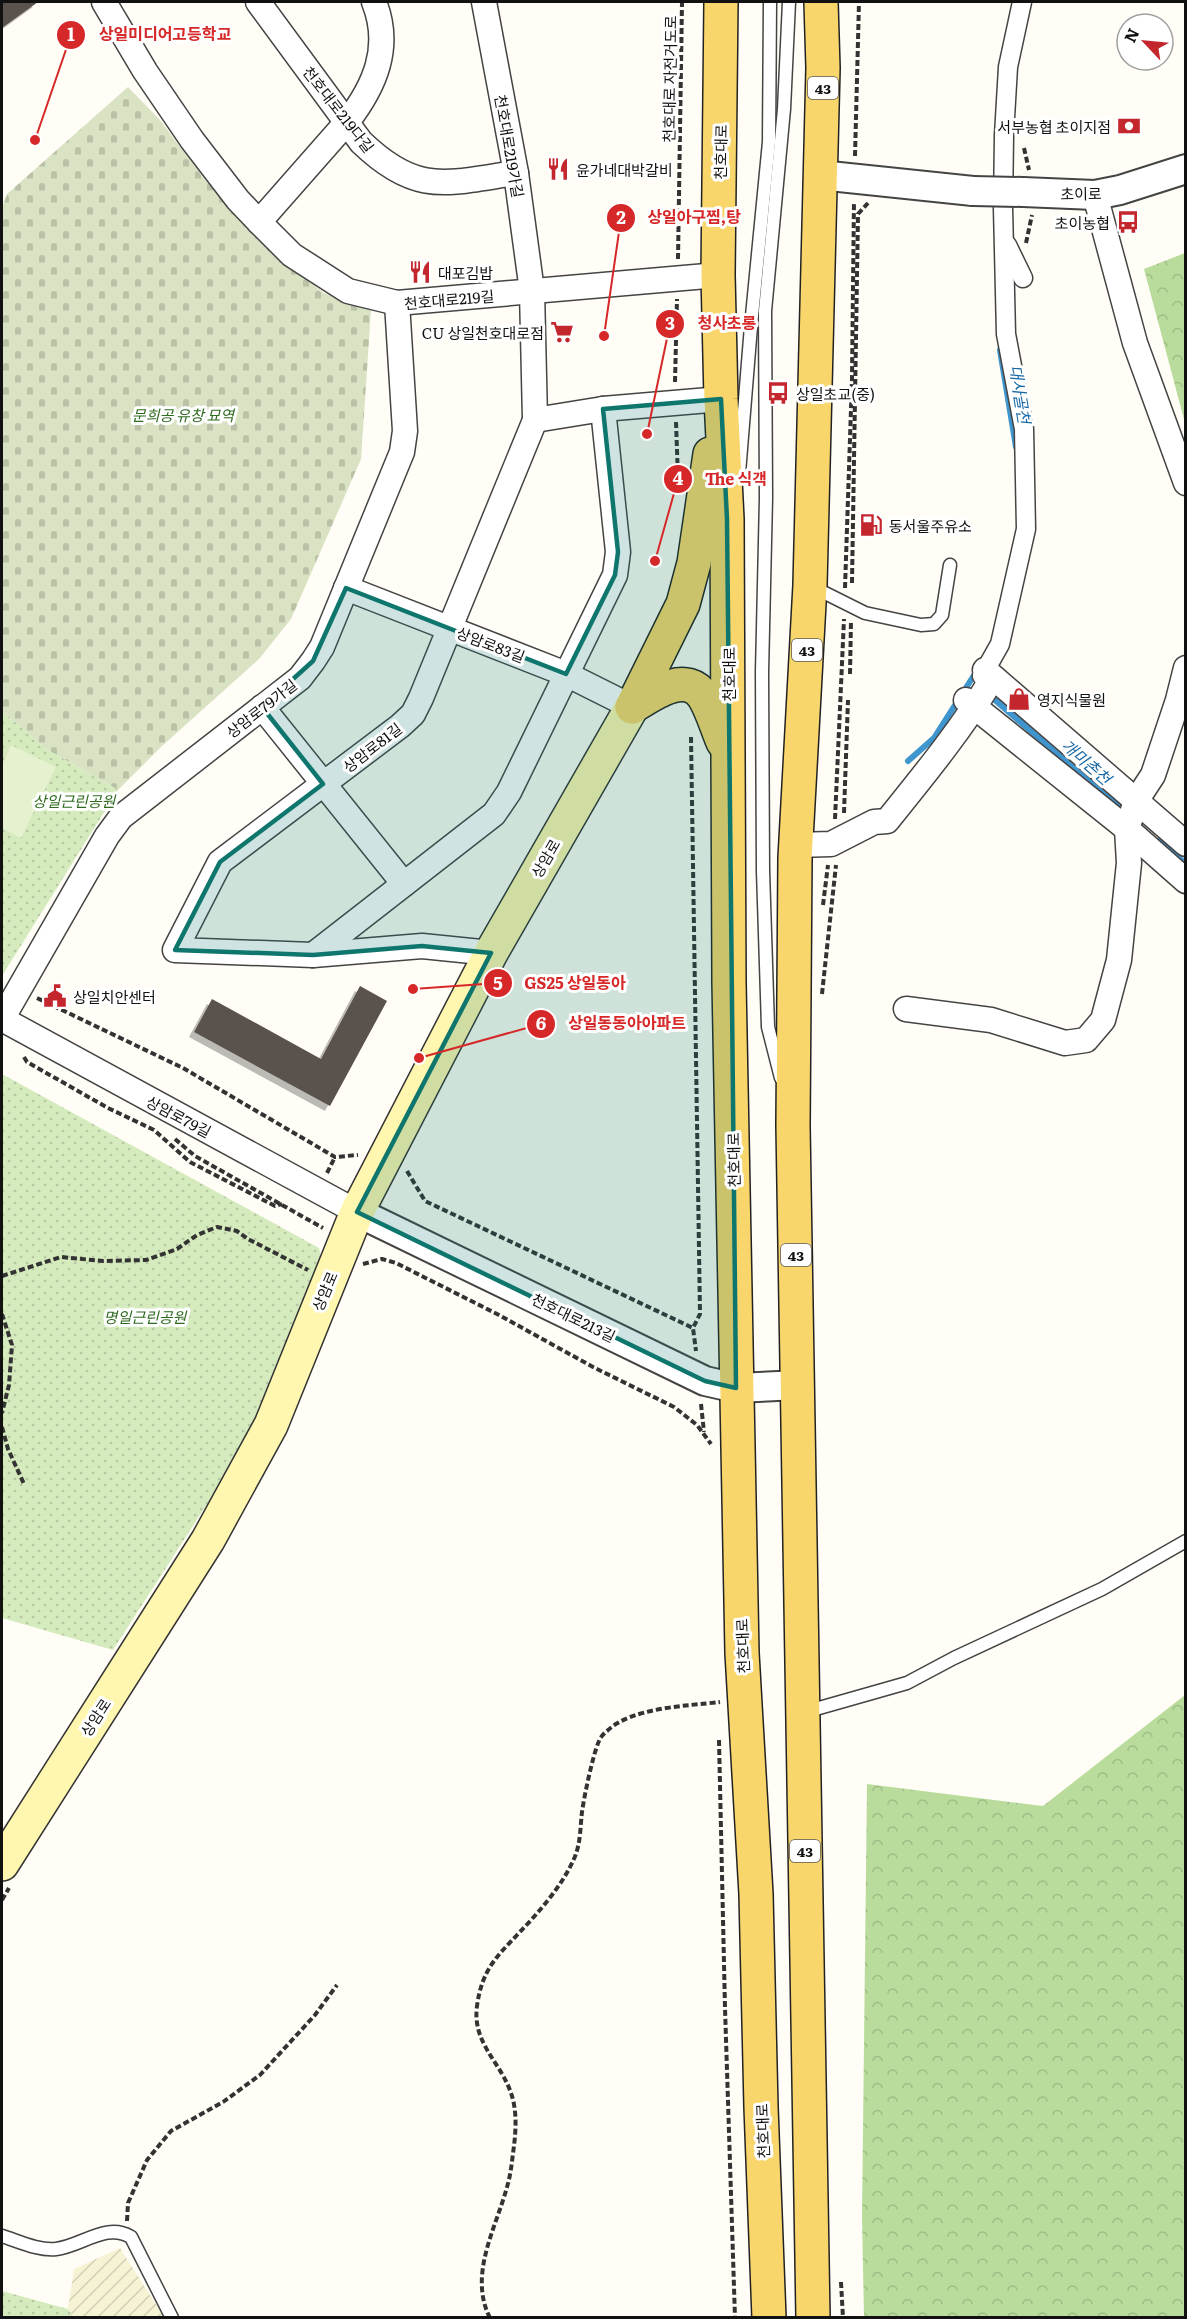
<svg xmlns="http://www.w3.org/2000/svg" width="1187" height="2319" font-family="Literata,'Noto Sans KR',serif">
<defs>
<pattern id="farmland-furrows" width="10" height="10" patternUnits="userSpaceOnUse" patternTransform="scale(1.5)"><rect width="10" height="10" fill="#f6f3d4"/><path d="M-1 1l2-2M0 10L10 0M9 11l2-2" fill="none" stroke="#d2cfb5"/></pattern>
<pattern id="forest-crowns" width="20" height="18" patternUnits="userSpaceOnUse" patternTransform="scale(1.5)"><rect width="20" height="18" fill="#b9dc9c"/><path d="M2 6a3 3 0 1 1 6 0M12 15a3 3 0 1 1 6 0" fill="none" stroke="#9ebc85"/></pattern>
<pattern id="cemetery-stones" width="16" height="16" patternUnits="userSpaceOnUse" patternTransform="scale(1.5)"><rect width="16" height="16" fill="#d9e3c4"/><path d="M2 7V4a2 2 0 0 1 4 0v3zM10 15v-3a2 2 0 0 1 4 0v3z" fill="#b9c2a7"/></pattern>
<pattern id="park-dots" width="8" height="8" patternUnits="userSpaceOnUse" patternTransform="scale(1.5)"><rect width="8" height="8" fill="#d5ebbd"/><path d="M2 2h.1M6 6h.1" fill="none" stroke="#b6c8a1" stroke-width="1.8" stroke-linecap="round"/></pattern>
<filter id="shadow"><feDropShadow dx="-5" dy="5" stdDeviation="0" flood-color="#0004"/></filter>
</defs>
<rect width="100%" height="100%" fill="#fffdf5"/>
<path fill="url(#farmland-furrows)" d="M 120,2248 L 164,2317 L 73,2317 L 68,2309 L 74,2269 Z"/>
<g fill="url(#forest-crowns)">
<path d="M 1185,253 L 1185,423 L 1144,269 Z"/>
<path d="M 1185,1695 L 1185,2317 L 864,2317 L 862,2217 L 867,1784 L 1043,1806 Z"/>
</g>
<path fill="url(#cemetery-stones)" d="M 128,87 L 160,120 L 205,180 L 286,264 L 324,293 L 371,310 L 361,459 L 291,619 L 259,659 L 162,746 L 118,790 L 46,749 L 2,711 L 2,208 L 7,194 Z"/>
<g fill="url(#park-dots)">
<path d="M 2,711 L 46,749 L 118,790 L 2,976 Z"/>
<path d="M 2,1074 L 319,1248 L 322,1262 L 247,1442 L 113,1650 L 2,1618 Z"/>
<path d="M 2,2291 L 68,2309 L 73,2317 L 2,2317 Z"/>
</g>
<path fill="#e6f2cf" d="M 11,745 L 56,767 L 21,838 L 2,828 L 2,765 Z"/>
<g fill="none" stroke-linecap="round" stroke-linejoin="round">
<g stroke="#3f96cf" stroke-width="6">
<path d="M 1000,350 L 1016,447"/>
<path d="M 988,694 L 1121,809"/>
<path d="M 908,761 L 934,738 L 978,669"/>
<path d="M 1159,841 L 1186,864"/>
</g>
</g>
<g fill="#5a524d" filter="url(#shadow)">
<path d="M 2,2 L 38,2 L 2,28 Z"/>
<path d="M 360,986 L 387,1001 L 330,1106 L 194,1032 L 212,999 L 321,1059 Z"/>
</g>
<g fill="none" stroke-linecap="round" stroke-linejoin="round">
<g stroke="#444" stroke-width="15">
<g id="service">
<path d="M 739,473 L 751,326 L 769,142 L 770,2"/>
<path d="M 811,586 L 865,613 L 921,625 L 934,624 L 942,615 L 950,565"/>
<path d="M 781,1078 L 768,1027 L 763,871 L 762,672 L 766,498 L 765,311 L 784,109 L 789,2"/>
<path d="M 805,1712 L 907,1683 L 954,1658 L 1102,1589 L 1186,1541"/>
<path d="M 2,2236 C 18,2241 39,2251 56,2249 C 82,2246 106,2222 131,2237 L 172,2318"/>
</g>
</g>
<g stroke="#444" stroke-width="21">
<g id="pedestrian">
<path d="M 1007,245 L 1023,278"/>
<path d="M 982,676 L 1000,644 L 1026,529 L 1024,429 L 1006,334 L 1003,208 L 1004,135 L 1008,67 L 1022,2"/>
</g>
</g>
<g stroke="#444" stroke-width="27">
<g id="minor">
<path d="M 104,2 L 145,71 L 192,140 L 238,200 L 259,222 L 292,255 L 348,291 L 397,303 L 718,275"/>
<path d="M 258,2 L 361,142 C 417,196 446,183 516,173"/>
<path d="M 484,2 L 516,173 L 532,291 L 535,420 L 421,698 L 413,714 L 400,726 L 220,862 L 175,950 L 313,955 L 422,946 L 491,953"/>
<path d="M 1095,195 L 1135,343 L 1186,483"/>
<path d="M 259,222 L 347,122 C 375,86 392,47 374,2"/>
<path d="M 535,420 L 603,409 L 721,399"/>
<path d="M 346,588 L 566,674 L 632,707"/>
<path d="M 985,670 L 1186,844"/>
<path d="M 966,700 L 1127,829 L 1186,881"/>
<path d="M 262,707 L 404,884"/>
<path d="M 796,845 L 831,844 L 874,822 L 887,821 C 924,775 961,730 992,679"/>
<path d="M 313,955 L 494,814 L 509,792 L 615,575 L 618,552 L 603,409"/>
<path d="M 906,1009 L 991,1020 L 1065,1043 L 1086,1040 L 1103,1020 L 1119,960 L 1129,863 L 1127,829 L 1136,801 L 1153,775 L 1178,700 L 1186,668"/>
<path d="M 2,1019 L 107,836 L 121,817 L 300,678 L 313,661 L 322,647 L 402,452 L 405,431 L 397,303"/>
<path d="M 2,1019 L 357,1212"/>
</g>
</g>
<g stroke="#444" stroke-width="32">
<g id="tertiary">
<path d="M 820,175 L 973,191"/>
<path d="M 1023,192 L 1095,195 L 1120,190 L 1186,169"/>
<path d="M 357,1212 L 705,1381 L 736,1388 L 799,1385"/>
</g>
</g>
<g stroke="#333" stroke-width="36">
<path id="secondary" d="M 2,1864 L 208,1540 L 271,1425 L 357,1212 L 491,953 L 632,707"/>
</g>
<g stroke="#222" stroke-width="36">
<g id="primary">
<path d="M 721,2 L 718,275 L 721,399 L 727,519 L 729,982 L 742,1653 L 756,1894 L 761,2107 L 769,2318"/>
<path d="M 632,707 L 683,604 L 694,563 L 710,454"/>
<path d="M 632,707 C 651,695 686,669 704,697 C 712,710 717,728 723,742"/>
<path d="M 813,2318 L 793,1126 L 795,858 L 810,585 L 823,68 L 821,2"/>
</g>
</g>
<g stroke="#333" stroke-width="4" stroke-dasharray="6 3" stroke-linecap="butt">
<path d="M 1024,148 L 1029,170"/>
<path d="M 855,156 L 859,2"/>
<path d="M 1074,218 L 1079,228"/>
<path d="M 1026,243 L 1032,215"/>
<path d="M 678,259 L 682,2"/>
<path d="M 675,382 L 677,299"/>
<path d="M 676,422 L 678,478"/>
<path d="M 852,583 L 858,214 L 868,203"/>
<path d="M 845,588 L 852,379 L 854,202"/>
<path d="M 850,674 L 851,621"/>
<path d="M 691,737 L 700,1314 L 693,1328 L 696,1351"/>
<path d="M 844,813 L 848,700"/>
<path d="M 835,819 L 844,619"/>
<path d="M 823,905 L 828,865"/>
<path d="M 822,994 L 836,865"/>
<path d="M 37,998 L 183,1068 L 335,1157 L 358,1155"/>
<path d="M 24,1057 L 27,1062 L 108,1108 L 154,1130 L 190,1162 L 275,1206 L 282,1204"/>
<path d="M 175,1139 L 195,1156 L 323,1228"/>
<path d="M 407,1171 L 425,1201 L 693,1328"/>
<path d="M 327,1173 L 335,1157"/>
<path d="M 363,1264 L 382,1259 L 396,1263 L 499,1315 L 593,1367 L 674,1407 L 697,1425 L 711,1444"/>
<path d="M 2,1276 L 61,1257 L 103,1261 L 146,1260 L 177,1249 L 197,1235 L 217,1227 L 237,1231 L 248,1239 L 308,1270"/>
<path d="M 2,1314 L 12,1345 L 9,1385 L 2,1413"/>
<path d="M 701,1404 L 704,1432"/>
<path d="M 2,1427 L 8,1449 L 24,1484"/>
<path d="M 719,1740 L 725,2008 L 735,2318"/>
<path d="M 2,1900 L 9,1888"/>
<path d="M 127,2221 L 128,2203 L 147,2160 L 171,2131 L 223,2102 L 260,2075 L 315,2015 L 337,1985"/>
<path d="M 841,2282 L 843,2318"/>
<path d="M 490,2318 C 468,2275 496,2228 507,2187 C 511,2174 512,2160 514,2146 C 516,2129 517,2110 511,2093 C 500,2061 472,2043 477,2006 C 482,1970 496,1957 519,1933 C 539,1912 561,1887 573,1861 C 581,1845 580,1828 582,1812 C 584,1797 593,1754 599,1741 C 600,1738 604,1733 607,1731 C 632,1707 687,1706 720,1702"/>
</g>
<use href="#service" stroke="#fff" stroke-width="12"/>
<use href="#pedestrian" stroke="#fff" stroke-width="18"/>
<use href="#minor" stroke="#fff" stroke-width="24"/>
<use href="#tertiary" stroke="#fff" stroke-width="28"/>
<use href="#secondary" stroke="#fff6b0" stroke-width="33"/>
<use href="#primary" stroke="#f9d66b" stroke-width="33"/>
<g stroke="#444" stroke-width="32" stroke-linecap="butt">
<path id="tertiary-bridge" d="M 973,191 L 1023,192"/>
</g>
<use href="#tertiary-bridge" stroke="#fff" stroke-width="28"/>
</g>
<path fill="#0f766e" fill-opacity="0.2" stroke="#0f766e" stroke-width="4.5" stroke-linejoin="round" d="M 721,399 L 727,519 L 736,1388 L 705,1381 L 357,1212 L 491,953 L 422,946 L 313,955 L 175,950 L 220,862 L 323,784 L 262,707 L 313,661 L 346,588 L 566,674 L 615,575 L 618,552 L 603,409 Z"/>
<defs>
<g id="bank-bare" transform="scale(1.8)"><path d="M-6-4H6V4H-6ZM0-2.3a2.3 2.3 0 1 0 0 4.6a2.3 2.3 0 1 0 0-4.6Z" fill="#c4262e" stroke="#fff" stroke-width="2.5" paint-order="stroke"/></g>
<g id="restaurant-bare" transform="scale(1.8)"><path d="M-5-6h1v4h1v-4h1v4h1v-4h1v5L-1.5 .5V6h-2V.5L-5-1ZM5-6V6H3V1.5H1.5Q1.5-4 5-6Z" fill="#c4262e" stroke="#fff" stroke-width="2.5" paint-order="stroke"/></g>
<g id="bus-bare" transform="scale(1.8)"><path d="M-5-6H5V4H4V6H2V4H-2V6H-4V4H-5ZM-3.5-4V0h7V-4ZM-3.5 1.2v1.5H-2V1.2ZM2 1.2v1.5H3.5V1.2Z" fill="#c4262e" stroke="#fff" stroke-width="2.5" paint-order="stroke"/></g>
<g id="supermarket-bare" transform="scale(1.8)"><path d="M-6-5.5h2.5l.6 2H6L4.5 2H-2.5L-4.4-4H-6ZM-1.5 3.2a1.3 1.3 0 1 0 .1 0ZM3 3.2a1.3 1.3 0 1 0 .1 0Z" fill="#c4262e" stroke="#fff" stroke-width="2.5" paint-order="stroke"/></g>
<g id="fuel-bare" transform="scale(1.8)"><path d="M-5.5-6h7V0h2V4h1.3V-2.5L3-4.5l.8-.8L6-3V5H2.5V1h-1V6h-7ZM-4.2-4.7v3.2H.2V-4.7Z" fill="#c4262e" stroke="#fff" stroke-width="2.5" paint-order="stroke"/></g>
<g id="shop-bare" transform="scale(1.8)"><path d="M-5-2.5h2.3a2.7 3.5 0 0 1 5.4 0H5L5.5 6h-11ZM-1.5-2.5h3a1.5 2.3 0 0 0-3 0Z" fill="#c4262e" stroke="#fff" stroke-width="2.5" paint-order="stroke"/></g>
<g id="civic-bare" transform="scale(1.8)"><path d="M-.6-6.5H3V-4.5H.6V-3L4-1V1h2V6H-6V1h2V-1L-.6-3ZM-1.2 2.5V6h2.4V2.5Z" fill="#c4262e" stroke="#fff" stroke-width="2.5" paint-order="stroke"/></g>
</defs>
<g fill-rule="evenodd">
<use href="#bank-bare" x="1129" y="126"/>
<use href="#restaurant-bare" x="558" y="169"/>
<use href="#bus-bare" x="1128" y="222"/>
<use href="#restaurant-bare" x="420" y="272"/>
<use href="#supermarket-bare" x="562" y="332"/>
<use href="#bus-bare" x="778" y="393"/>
<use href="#fuel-bare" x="871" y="525"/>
<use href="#shop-bare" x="1019" y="699"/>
<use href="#civic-bare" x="55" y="996"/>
</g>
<g text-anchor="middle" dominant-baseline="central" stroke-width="6" stroke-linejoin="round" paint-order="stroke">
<g fill="#fff" stroke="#585858" stroke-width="1.5">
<rect x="808" y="77" width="30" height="22" rx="4.5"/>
<rect x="792" y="639" width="30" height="22" rx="4.5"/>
<rect x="781" y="1244" width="30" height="22" rx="4.5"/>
<rect x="790" y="1840" width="30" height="22" rx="4.5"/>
</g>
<g font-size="14" font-weight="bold" fill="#111">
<text x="823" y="88">43</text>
<text x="807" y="650">43</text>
<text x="796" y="1255">43</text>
<text x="805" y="1851">43</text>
</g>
<g font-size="15" fill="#111" stroke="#fff">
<text transform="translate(669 79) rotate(-89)">천호대로 자전거도로</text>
<text transform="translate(339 109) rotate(52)">천호대로219다길</text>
<text transform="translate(510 146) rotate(80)">천호대로219가길</text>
<text transform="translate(720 152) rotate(-89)">천호대로</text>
<text transform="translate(1081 193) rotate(-1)">초이로</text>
<text transform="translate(449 299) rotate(-5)">천호대로219길</text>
<text transform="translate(491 644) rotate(21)">상암로83길</text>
<text transform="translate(728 674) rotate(-90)">천호대로</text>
<text transform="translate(261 708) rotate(-38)">상암로79가길</text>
<text transform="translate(372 747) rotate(-38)">상암로81길</text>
<text transform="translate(545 858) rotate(-60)">상암로</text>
<text transform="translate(179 1116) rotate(28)">상암로79길</text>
<text transform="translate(733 1160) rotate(-91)">천호대로</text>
<text transform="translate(324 1291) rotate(-67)">상암로</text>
<text transform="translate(574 1317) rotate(26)">천호대로213길</text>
<text transform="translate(742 1646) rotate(-92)">천호대로</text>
<text transform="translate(95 1717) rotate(-57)">상암로</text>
<text transform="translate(762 2131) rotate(-92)">천호대로</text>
</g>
<g font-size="15" fill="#111" stroke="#fff" text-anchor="start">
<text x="1111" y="126" text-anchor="end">서부농협 초이지점</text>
<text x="576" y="169">윤가네대박갈비</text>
<text x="1110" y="222" text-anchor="end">초이농협</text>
<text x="438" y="272">대포김밥</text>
<text x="544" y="332" text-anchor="end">CU 상일천호대로점</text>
<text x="796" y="393">상일초교(중)</text>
<text x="889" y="525">동서울주유소</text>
<text x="1037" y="699">영지식물원</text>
<text x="73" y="996">상일치안센터</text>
</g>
<g font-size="15" font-style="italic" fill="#2f6b1f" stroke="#fff">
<text x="183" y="414">문희공 유창 묘역</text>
<text x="74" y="800">상일근린공원</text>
<text x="145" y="1316">명일근린공원</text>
</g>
<g font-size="16" font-style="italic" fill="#1768a6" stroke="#fff">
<text transform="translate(1021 394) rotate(81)">대사골천</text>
<text transform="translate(1087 761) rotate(41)">개미촌천</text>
</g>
</g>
<path fill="none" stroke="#d62828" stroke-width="2" d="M35 140L71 35M604 336L621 218M647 434L670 324M655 561L678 479M413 989L498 983M419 1058L541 1024"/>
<g fill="#d62828" stroke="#fff" stroke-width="2">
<circle cx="35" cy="140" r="6"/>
<circle cx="604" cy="336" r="6"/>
<circle cx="647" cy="434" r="6"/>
<circle cx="655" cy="561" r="6"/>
<circle cx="413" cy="989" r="6"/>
<circle cx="419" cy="1058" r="6"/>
<circle cx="71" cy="35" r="15"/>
<circle cx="621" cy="218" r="15"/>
<circle cx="670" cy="324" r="15"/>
<circle cx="678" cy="479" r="15"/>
<circle cx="498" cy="983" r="15"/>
<circle cx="541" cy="1024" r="15"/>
</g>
<g font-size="18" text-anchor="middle" font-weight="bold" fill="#fff">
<text x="71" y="41">1</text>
<text x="621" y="224">2</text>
<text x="670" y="330">3</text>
<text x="678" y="485">4</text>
<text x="498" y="990">5</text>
<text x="541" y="1030">6</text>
</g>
<g font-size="16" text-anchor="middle" font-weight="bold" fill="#d62828" stroke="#fff" stroke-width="6" stroke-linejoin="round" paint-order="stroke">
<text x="165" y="40">상일미디어고등학교</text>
<text x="694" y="223">상일아구찜,탕</text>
<text x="727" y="329">청사초롱</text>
<text x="736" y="485">The 식객</text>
<text x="575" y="989">GS25 상일동아</text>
<text x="627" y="1029">상일동동아아파트</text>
</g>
<rect width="1187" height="2319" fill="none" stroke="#111111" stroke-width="6"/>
<g transform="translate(1145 42) rotate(296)"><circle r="28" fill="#ffffff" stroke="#a0a0a0" stroke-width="1.5"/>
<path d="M0-4.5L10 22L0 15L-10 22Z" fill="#c4262e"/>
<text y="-9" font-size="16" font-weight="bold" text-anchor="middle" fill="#111111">N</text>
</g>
</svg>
